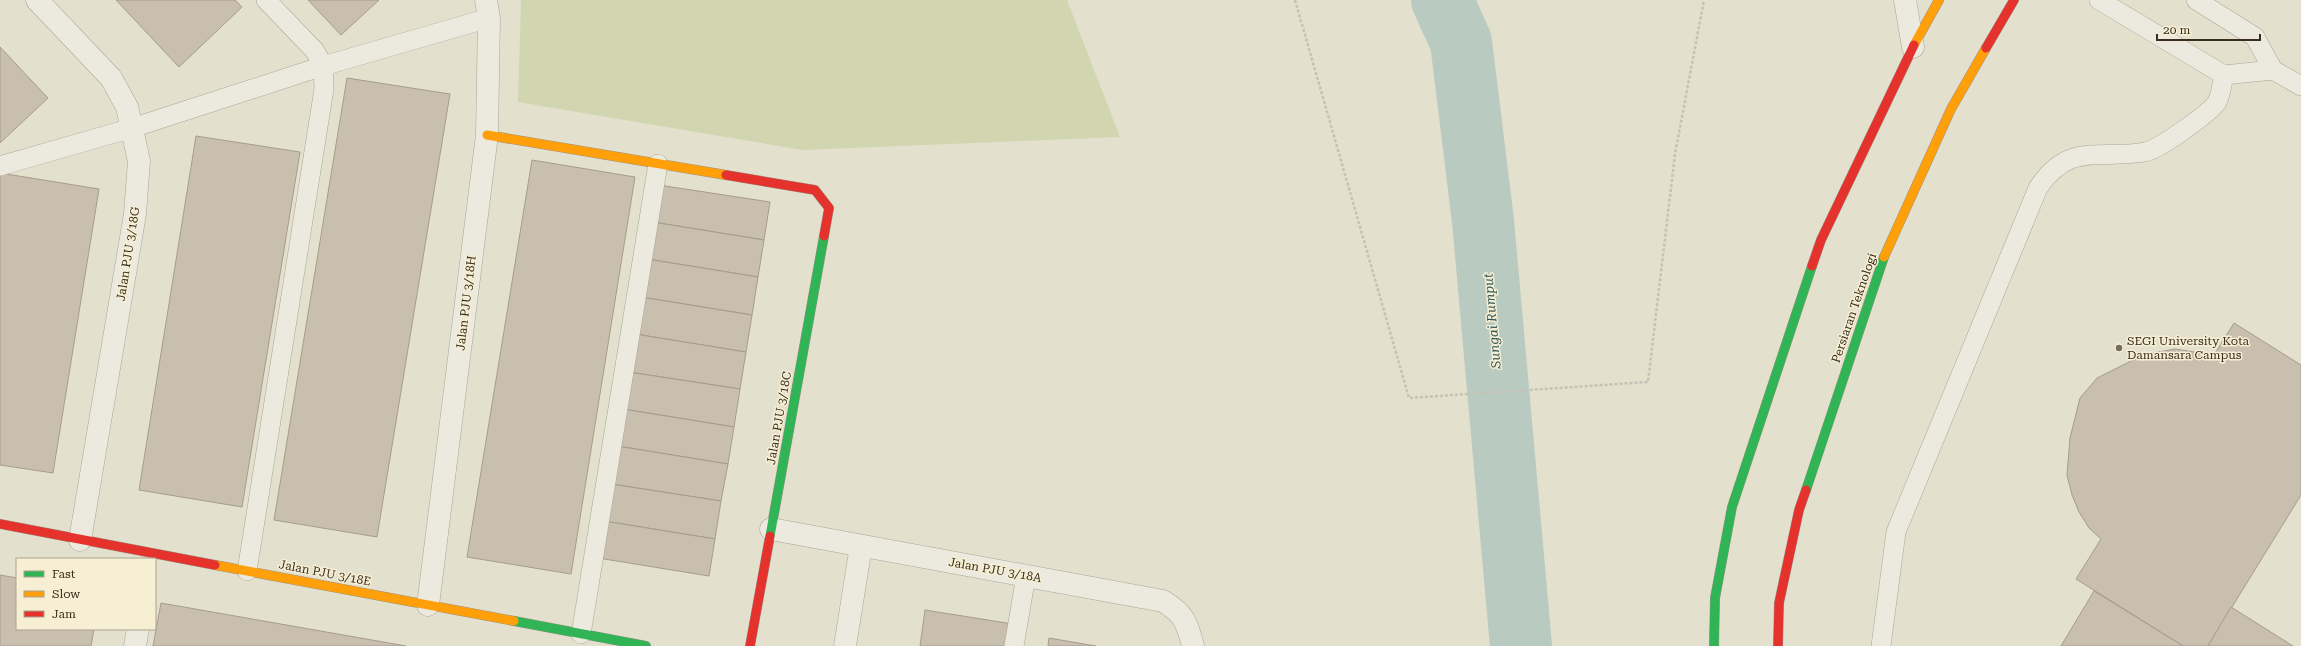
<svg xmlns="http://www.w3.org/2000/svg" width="2301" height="646" font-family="'Roboto Serif',serif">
<rect width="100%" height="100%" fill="#e4e0ce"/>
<path fill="#d1d6b0" d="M 521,0 L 1067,0 L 1120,137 L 802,150 L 518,102 Z"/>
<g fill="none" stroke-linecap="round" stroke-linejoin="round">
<path stroke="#b9cbc1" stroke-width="62" d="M 1442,0 L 1461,42 L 1483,221 L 1521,646"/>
</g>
<g fill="#c8bfaf" stroke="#a59c8d">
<path d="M 116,0 L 235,0 L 242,7 L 179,67 Z"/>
<path d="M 308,0 L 379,0 L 341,35 Z"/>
<path d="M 0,47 L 48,98 L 0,143 Z"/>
<path d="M 347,78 L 450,94 L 377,537 L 274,520 Z"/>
<path d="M 196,136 L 300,152 L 242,507 L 139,490 Z"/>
<path d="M 532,160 L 635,177 L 571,574 L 467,557 Z"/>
<path d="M 0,173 L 99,189 L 53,473 L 0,465 Z"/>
<path d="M 659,185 L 770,202 L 764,240 L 653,222 Z"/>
<path d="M 653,222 L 764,240 L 758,277 L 647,259 Z"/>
<path d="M 647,259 L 758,277 L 752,315 L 641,297 Z"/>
<path d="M 641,297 L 752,315 L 746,352 L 635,334 Z"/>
<path d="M 2234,323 L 2301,365 L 2301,495 L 2208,646 L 2183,646 L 2076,579 L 2101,539 L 2089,528 L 2079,512 L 2072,495 L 2067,475 L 2070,438 L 2080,398 L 2097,378 L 2137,358 L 2153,353 L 2175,349 L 2214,355 Z"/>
<path d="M 635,334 L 746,352 L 740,389 L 629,372 Z"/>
<path d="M 629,372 L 740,389 L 734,427 L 623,409 Z"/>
<path d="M 623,409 L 734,427 L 728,464 L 617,446 Z"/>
<path d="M 617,446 L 728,464 L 721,501 L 611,484 Z"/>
<path d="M 611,484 L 721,501 L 715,539 L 604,521 Z"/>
<path d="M 604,521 L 715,539 L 709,576 L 598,558 Z"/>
<path d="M 0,575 L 17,578 L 17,629 L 94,629 L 91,646 L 0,646 Z"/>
<path d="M 2094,591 L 2183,646 L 2061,646 Z"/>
<path d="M 161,603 L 406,646 L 153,646 Z"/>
<path d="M 2231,607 L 2293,646 L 2208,646 Z"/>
<path d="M 925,610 L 1013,624 L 1010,646 L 920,646 Z"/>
<path d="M 1049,638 L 1096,646 L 1048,646 Z"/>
</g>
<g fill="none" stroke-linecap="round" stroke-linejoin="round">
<g stroke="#aaa596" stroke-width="20">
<g id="lane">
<path d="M 2099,0 L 2224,75 L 2273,70"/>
<path d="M 2196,0 L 2255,37 L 2273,70 L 2301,86"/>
<path d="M 0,166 L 132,128 L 323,66 L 489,18"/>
<path d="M 247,571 L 324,89 L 323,66 L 315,51 L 266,0"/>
<path d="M 581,634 L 658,164"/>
<path d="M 1014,646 L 1026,576"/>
<path d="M 1881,646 L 1896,532 L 2038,188 C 2069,141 2099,160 2145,152 C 2158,150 2210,113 2217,102 C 2221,95 2222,83 2224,75"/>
</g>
</g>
<g stroke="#aaa596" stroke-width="23">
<g id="street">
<path d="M 37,0 L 111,78 L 127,107 L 139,161 L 135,214 L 80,540"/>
<path d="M 1905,0 L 1913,47"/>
<path d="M 771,529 L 1163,601 C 1184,614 1187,622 1193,646"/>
<path d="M 428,605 L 487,135 L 489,18 L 486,0"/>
<path d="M 135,646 L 138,629"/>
<path d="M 845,646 L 861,546"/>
</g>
</g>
<g stroke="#999486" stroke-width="10">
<g id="fast">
<path d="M 1806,490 L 1884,257"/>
<path d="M 770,536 L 824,236"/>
<path d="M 514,621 L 646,646"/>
<path d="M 1714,646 L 1715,598 L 1732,507 L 1812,266"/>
</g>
</g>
<g stroke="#999486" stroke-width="10">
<g id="slow">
<path d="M 1914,45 L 1939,0"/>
<path d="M 487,135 L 726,175"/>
<path d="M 1884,257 L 1951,109 L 1986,48"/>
<path d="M 215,565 L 514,621"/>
</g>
</g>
<g stroke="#999486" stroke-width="10">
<g id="jam">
<path d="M 1986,48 L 2014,0"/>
<path d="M 726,175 L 815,190 L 829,208 L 824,236"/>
<path d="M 1812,266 L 1821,240 L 1914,45"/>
<path d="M 0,524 L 215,565"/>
<path d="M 750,646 L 770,536"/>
<path d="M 1778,646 L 1779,603 L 1799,510 L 1806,490"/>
</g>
</g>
<path stroke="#c5c1b6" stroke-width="2.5" stroke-dasharray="3 2" stroke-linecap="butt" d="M 1295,0 L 1409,398 L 1648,382 L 1675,154 L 1704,0"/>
<use href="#lane" stroke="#ece9df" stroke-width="19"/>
<use href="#street" stroke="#ece9df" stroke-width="22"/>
<use href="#fast" stroke="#30b455" stroke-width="9"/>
<use href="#slow" stroke="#ff9f0a" stroke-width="9"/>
<use href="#jam" stroke="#e5322d" stroke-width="9"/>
</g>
<circle fill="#756c5c" stroke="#f6efd4" stroke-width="1.5" cx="2119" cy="348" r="4"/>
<g text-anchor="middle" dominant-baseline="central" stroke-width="3" stroke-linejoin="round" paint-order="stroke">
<g font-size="12" fill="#392e1e" stroke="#f6efd4">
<text transform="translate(128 254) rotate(-81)">Jalan PJU 3/18G</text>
<text transform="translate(466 303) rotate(-83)">Jalan PJU 3/18H</text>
<text transform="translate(1854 308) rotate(-71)">Persiaran Teknologi</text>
<text transform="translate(779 418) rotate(-80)">Jalan PJU 3/18C</text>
<text transform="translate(995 570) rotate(10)">Jalan PJU 3/18A</text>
<text transform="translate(325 573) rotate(11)">Jalan PJU 3/18E</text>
</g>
<g font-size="12" fill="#392e1e" stroke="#f6efd4" text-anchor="start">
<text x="2127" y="341">SEGI University Kota<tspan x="2127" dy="14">Damansara Campus</tspan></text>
</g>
<g font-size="13" font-style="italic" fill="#2e5759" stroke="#f6efd4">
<text transform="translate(1492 321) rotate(-95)">Sungai Rumput</text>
</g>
</g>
<rect x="16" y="558" width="140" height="72" fill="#f6efd4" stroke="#aaa28b"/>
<rect x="24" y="571" width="20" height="6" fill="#30b455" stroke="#aaa28b"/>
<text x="52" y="578" font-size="12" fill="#392e1e">Fast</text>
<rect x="24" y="591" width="20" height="6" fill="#ff9f0a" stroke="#aaa28b"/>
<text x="52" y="598" font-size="12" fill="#392e1e">Slow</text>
<rect x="24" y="611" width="20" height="6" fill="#e5322d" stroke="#aaa28b"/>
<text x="52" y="618" font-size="12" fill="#392e1e">Jam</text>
<path d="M2157 34v6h103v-6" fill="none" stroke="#392e1e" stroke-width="2"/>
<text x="2163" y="34" font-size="12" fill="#392e1e" stroke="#f6efd4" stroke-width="3" paint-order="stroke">20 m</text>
</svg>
